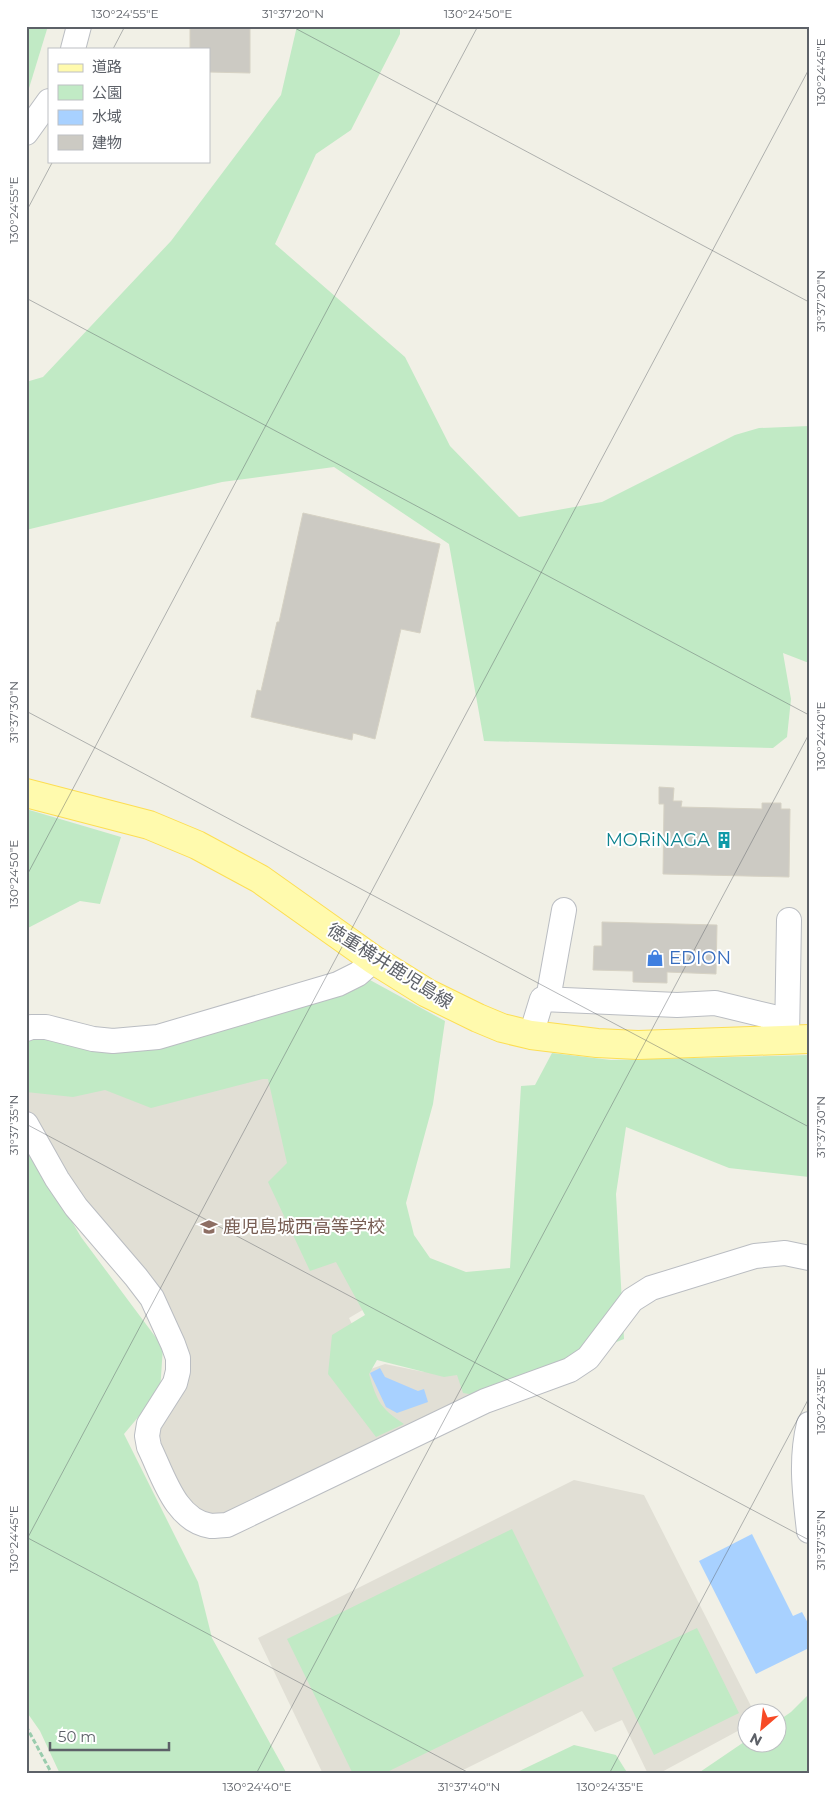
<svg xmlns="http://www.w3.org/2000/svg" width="835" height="1800" font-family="Montserrat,'Noto Sans JP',sans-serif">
<rect width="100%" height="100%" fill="#f1f0e6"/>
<g fill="#e1dfd5">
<path d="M 253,1018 L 371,1305 L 349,1318 L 358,1336 L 365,1371 L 385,1364 L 424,1372 L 441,1361 L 466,1367 L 478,1393 L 237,1513 L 204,1516 L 183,1500 L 157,1438 L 158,1423 L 185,1385 L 94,1213 L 48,1150 L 26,1105 L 26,1039 Z"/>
<path d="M 574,1480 L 644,1495 L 754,1712 L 748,1712 L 747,1726 L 658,1774 L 648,1774 L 622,1720 L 595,1732 L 582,1711 L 455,1774 L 323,1774 L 258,1638 Z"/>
</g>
<g fill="#c1eac5">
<path d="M 26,26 L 48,26 L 26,98 Z"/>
<path d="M 297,26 L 400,26 L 400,34 L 351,130 L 316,154 L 275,244 L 405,357 L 450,446 L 519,517 L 602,502 L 735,435 L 759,428 L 809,426 L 809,663 L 783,653 L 791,699 L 787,737 L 773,748 L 484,741 L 449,544 L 334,467 L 222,482 L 26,530 L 26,382 L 43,377 L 171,241 L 281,95 Z"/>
<path d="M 26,809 L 121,837 L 100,904 L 80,901 L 26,929 Z"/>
<path d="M 370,980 L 445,1021 L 433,1104 L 406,1203 L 414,1235 L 430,1258 L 466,1272 L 510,1268 L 521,1086 L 535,1085 L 552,1053 L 611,1060 L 809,1055 L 809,1177 L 729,1168 L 626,1127 L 616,1194 L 624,1339 L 481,1396 L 463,1393 L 457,1375 L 444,1377 L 377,1360 L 369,1374 C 377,1401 380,1408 404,1424 L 376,1437 L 328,1374 L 332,1335 L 365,1315 L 336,1262 L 310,1271 L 268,1182 L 287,1163 L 268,1079 L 263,1079 L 151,1108 L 105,1090 L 73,1097 L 26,1092 L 26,1042 L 35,1039 L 259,1018 Z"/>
<path d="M 26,1143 L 81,1237 L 163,1347 L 160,1391 L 124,1434 L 198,1582 L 212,1638 L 287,1774 L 60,1774 L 40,1731 L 26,1711 Z"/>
<path d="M 512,1529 L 584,1676 L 383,1774 L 353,1774 L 287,1639 Z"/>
<path d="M 697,1628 L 739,1713 L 654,1755 L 612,1668 Z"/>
<path d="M 809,1694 L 809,1774 L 697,1774 L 747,1740 L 748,1742 L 778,1742 L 778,1721 L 791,1712 Z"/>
<path d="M 574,1745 L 616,1755 L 628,1774 L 513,1774 Z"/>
</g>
<g fill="#a8d1ff">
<path d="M 380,1368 L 385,1377 L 418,1391 L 424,1389 L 428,1402 L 397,1413 L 386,1407 L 370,1373 Z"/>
<path d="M 752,1534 L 793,1616 L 802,1612 L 809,1625 L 809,1648 L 756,1674 L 699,1561 Z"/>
</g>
<g fill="#cccac3" stroke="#d6d2c4">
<path d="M 190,26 L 250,26 L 250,73 L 209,72 L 209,49 L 190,49 Z"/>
<path d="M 303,513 L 440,544 L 420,633 L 401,629 L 375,739 L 353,733 L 352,740 L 251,717 L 257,690 L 261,691 L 277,622 L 279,622 Z"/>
<path d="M 659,787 L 674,788 L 673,801 L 682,801 L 681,807 L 762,809 L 762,803 L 781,803 L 781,809 L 790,809 L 789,877 L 663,874 L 664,804 L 659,804 Z"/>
<path d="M 602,922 L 717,925 L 716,974 L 667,972 L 667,983 L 633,982 L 633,971 L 593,970 L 594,946 L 602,946 Z"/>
</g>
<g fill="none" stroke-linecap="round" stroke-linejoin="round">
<g stroke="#babdc2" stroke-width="26">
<g id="minor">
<path d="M 73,49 L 79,26"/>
<path d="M 26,133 L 49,101"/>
<path d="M 548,999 L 564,910"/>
<path d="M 26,1029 L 31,1027 L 46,1027 L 93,1039 L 113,1041 L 158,1037 L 338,984 L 358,974 L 374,960"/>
<path d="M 531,1035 L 542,999 L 677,1005 L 715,1003 L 773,1017 L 773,1040"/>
<path d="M 787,1039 L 789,920"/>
<path d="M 26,1124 L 57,1179 L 76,1207 L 136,1277 L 152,1298 L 173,1344 L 178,1358 L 178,1371 L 175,1383 L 149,1424 L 147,1436 L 149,1447 C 163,1475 175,1521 211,1526 C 216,1526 222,1525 227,1525 L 485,1401 L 570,1370 L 588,1358 L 632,1300 L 651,1288 L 755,1256 L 785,1253 L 809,1258"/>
<path d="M 809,1424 C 800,1460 805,1495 809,1531"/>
</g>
</g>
<g stroke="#fdde53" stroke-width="30">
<path id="major" d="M 26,793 L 149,825 L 197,845 L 260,879 L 374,960 L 427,993 L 478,1018 L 502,1028 L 531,1035 L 597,1043 L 638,1045 L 809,1039"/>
</g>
<path stroke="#99ccad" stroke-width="3" stroke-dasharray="5 2.5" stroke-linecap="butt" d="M 26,1726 L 52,1774"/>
<use href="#minor" stroke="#fff" stroke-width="24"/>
<use href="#major" stroke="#fffaad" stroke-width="28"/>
</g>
<path fill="none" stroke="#5d6168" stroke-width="1" stroke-opacity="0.45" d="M 291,26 L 809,302M 113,49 L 125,26M 26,212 L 53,161M 26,298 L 809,715M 26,711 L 809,1127M 26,877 L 478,26M 26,1124 L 809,1540M 26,1537 L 471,1774M 26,1541 L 809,69M 256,1774 L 809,734M 609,1774 L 809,1398"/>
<defs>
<g id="building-bare" transform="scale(1.35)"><path d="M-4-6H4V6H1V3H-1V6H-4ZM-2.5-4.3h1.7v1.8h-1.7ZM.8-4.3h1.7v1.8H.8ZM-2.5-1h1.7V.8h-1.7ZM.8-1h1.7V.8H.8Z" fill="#0f9aa8" stroke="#fff" stroke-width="2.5" paint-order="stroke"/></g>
<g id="shop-bare" transform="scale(1.35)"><path d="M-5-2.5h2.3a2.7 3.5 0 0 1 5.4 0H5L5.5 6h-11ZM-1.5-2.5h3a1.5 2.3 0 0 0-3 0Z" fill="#3f7fe0" stroke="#fff" stroke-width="2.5" paint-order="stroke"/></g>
<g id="school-bare" transform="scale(1.35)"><path d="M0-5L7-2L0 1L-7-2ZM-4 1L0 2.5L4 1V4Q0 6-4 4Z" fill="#8d6e63" stroke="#fff" stroke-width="2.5" paint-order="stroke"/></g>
</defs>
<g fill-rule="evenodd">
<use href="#building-bare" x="724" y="840"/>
<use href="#shop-bare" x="655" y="958"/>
<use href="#school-bare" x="209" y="1227"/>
</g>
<g text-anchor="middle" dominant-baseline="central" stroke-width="4" stroke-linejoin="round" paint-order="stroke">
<g font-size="18" fill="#0d838f" stroke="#fff" text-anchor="end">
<text x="710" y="840">MORiNAGA</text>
</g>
<g font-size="18" fill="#366cbe" stroke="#fff" text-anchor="start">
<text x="669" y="958">EDION</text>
</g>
<g font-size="18" fill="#5d6168" stroke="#fff">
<text transform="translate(390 966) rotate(32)">徳重横井鹿児島線</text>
</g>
<g font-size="18" fill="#785e54" stroke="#fff" text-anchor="start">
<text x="223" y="1227">鹿児島城西高等学校</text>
</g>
</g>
<rect width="835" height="1800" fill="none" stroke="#ffffff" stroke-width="55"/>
<rect x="48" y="48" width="162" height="115" fill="#ffffff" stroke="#bec0c3"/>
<rect x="58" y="64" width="25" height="8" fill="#fffaad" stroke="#bec0c3"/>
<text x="92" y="72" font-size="15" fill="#5d6168">道路</text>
<rect x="58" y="85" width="25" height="15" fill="#c1eac5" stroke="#bec0c3"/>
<text x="92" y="98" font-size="15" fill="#5d6168">公園</text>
<rect x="58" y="110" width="25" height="15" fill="#a8d1ff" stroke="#bec0c3"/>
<text x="92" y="122" font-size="15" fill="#5d6168">水域</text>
<rect x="58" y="135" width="25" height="15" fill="#cccac3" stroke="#bec0c3"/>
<text x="92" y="148" font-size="15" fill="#5d6168">建物</text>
<g transform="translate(762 1728) rotate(208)"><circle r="24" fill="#ffffff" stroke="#bec0c3"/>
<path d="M0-4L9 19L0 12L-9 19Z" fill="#f74a26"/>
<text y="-8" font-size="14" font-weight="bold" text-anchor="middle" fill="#5d6168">N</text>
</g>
<path d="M50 1742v8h119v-8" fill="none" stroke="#5d6168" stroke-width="2.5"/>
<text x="58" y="1742" font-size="15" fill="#5d6168" stroke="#ffffff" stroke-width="4" paint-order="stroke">50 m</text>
<rect x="28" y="28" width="780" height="1744" fill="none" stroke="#5d6168" stroke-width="2"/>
<g font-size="12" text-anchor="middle" fill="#5d6168">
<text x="125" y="18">130°24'55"E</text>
<text x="293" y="18">31°37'20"N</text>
<text x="478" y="18">130°24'50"E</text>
<text transform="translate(821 72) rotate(-90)" y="4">130°24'45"E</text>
<text transform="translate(14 210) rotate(-90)" y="4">130°24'55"E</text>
<text transform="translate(821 301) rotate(-90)" y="4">31°37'20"N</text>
<text transform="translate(14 712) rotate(-90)" y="4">31°37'30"N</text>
<text transform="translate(821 736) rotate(-90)" y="4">130°24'40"E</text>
<text transform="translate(14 874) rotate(-90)" y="4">130°24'50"E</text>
<text transform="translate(14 1125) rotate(-90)" y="4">31°37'35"N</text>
<text transform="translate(821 1127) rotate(-90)" y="4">31°37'30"N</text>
<text transform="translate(821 1401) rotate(-90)" y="4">130°24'35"E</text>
<text transform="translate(14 1539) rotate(-90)" y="4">130°24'45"E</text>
<text transform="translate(821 1540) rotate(-90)" y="4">31°37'35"N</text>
<text x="257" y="1791">130°24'40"E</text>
<text x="469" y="1791">31°37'40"N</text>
<text x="610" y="1791">130°24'35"E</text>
</g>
</svg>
